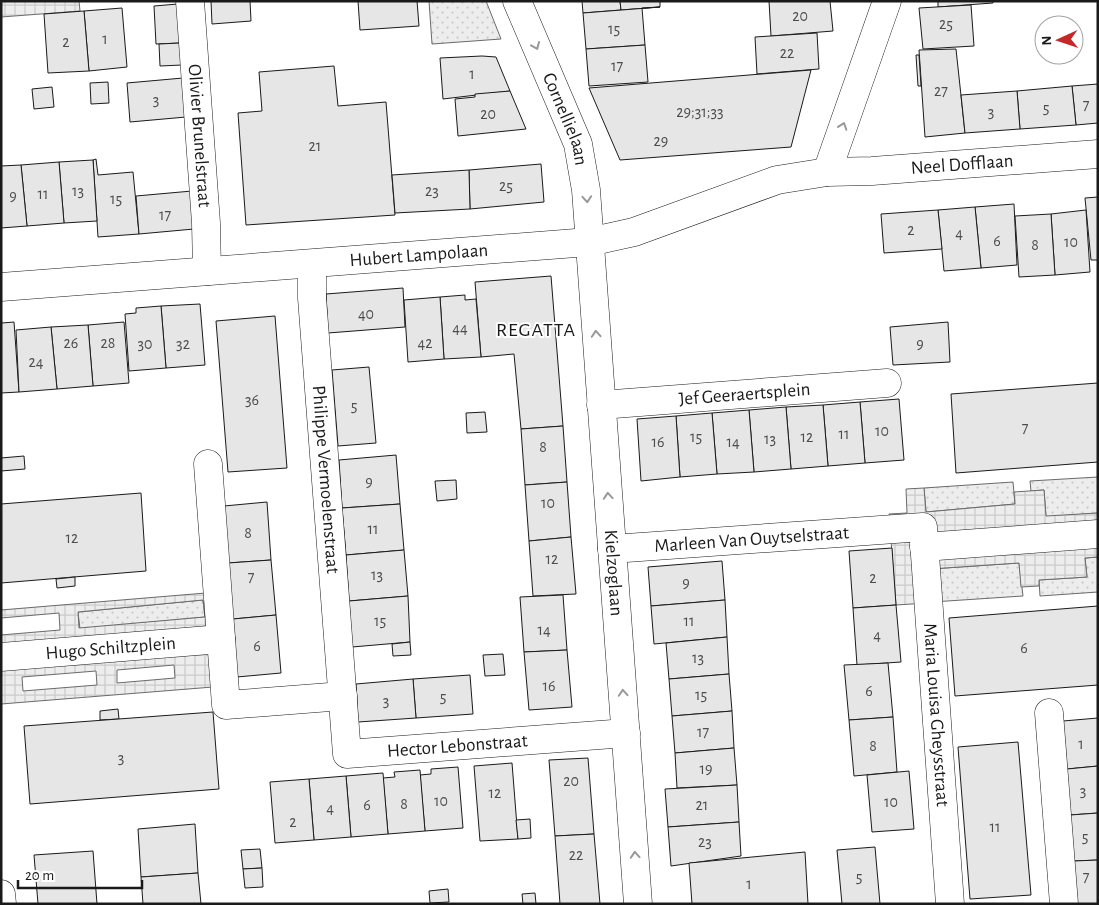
<svg xmlns="http://www.w3.org/2000/svg" width="1099" height="905" font-family="'Alegreya Sans',sans-serif">
<defs>
<pattern id="grass-dots" width="8" height="8" patternUnits="userSpaceOnUse" patternTransform="scale(1.25)"><rect width="8" height="8" fill="#ededed"/><path d="M2 2h.1M6 6h.1" fill="none" stroke="#cbcbcb" stroke-width="1.8" stroke-linecap="round"/></pattern>
<pattern id="plaza-grid" width="8" height="8" patternUnits="userSpaceOnUse" patternTransform="scale(1.25)"><rect width="8" height="8" fill="#ededed"/><path d="M0 4h8M4 0v8" fill="none" stroke="#cbcbcb"/></pattern>
</defs>
<rect width="100%" height="100%" fill="#fff"/>
<g fill="url(#grass-dots)" stroke="#6a6a6a">
<path d="M 429,1 L 486,1 L 501,39 L 432,44 Z"/>
<path d="M 1098,477 L 1098,513 L 1046,517 L 1044,490 L 1031,491 L 1030,481 Z"/>
<path d="M 1013,482 L 1015,504 L 926,512 L 924,488 Z"/>
<path d="M 1098,557 L 1098,592 L 1040,596 L 1039,580 L 1087,577 L 1085,558 Z"/>
<path d="M 1019,563 L 1023,596 L 932,602 L 930,569 Z"/>
<path d="M 203,600 L 205,617 L 80,629 L 78,612 Z"/>
</g>
<g fill="url(#plaza-grid)" stroke="#6a6a6a" fill-rule="evenodd">
<path d="M 1,1 L 79,1 L 80,11 L 1,17 Z"/>
<path d="M 924,488 L 926,512 L 1015,504 L 1014,492 L 1044,490 L 1046,516 L 1098,513 L 1098,557 L 1085,558 L 1087,577 L 1039,580 L 1039,586 L 1021,587 L 1019,563 L 930,569 L 927,603 L 896,605 L 889,514 L 907,513 L 906,489 Z"/>
<path d="M 230,591 L 238,685 L 1,704 L 1,635 L 60,630 L 59,613 L 1,618 L 1,610 ZM 203,600 L 205,617 L 79,628 L 78,612 ZM 174,665 L 175,678 L 117,683 L 117,670 ZM 96,671 L 97,685 L 23,691 L 22,677 Z"/>
</g>
<g fill="#e6e6e6" stroke="#1a1a1a">
<path d="M 211,1 L 250,1 L 251,21 L 212,24 Z"/>
<path d="M 358,1 L 417,1 L 419,26 L 360,30 Z"/>
<path d="M 582,1 L 620,1 L 621,10 L 583,13 Z"/>
<path d="M 620,1 L 660,1 L 660,7 L 621,10 Z"/>
<path d="M 769,1 L 830,1 L 833,31 L 771,36 Z"/>
<path d="M 938,1 L 993,1 L 993,3 L 938,7 Z"/>
<path d="M 178,4 L 180,43 L 156,44 L 154,6 Z"/>
<path d="M 971,5 L 974,46 L 923,49 L 919,8 Z"/>
<path d="M 660,7 L 642,8 L 645,45 L 586,49 L 583,13 Z"/>
<path d="M 122,8 L 127,67 L 89,71 L 84,11 Z"/>
<path d="M 84,11 L 89,71 L 48,73 L 44,14 Z"/>
<path d="M 817,33 L 819,69 L 757,74 L 755,37 Z"/>
<path d="M 180,43 L 182,65 L 160,66 L 159,44 Z"/>
<path d="M 645,45 L 648,82 L 589,86 L 586,49 Z"/>
<path d="M 956,49 L 965,133 L 925,137 L 919,50 Z"/>
<path d="M 916,55 L 919,55 L 921,86 L 918,86 Z"/>
<path d="M 482,56 L 496,57 L 510,91 L 443,99 L 440,58 Z"/>
<path d="M 334,66 L 338,106 L 386,102 L 395,215 L 246,225 L 238,113 L 262,111 L 259,72 Z"/>
<path d="M 811,70 L 791,147 L 620,160 L 589,88 Z"/>
<path d="M 183,78 L 186,117 L 130,122 L 127,83 Z"/>
<path d="M 108,82 L 109,103 L 91,104 L 90,83 Z"/>
<path d="M 1098,84 L 1098,123 L 1076,125 L 1072,86 Z"/>
<path d="M 1072,86 L 1076,125 L 1020,129 L 1017,91 Z"/>
<path d="M 52,87 L 54,107 L 34,109 L 32,89 Z"/>
<path d="M 510,91 L 526,129 L 458,136 L 455,99 L 475,97 L 475,94 Z"/>
<path d="M 1017,91 L 1020,129 L 965,133 L 961,95 Z"/>
<path d="M 96,159 L 98,175 L 133,172 L 139,234 L 98,237 L 93,160 Z"/>
<path d="M 93,160 L 97,221 L 64,223 L 59,162 Z"/>
<path d="M 59,162 L 64,223 L 27,226 L 21,165 Z"/>
<path d="M 541,164 L 544,202 L 470,209 L 469,170 Z"/>
<path d="M 21,165 L 27,226 L 1,228 L 1,166 Z"/>
<path d="M 469,170 L 470,209 L 395,213 L 392,175 Z"/>
<path d="M 192,191 L 194,229 L 139,234 L 136,196 Z"/>
<path d="M 1098,197 L 1098,260 L 1091,260 L 1085,198 Z"/>
<path d="M 1014,204 L 1017,265 L 981,268 L 975,207 Z"/>
<path d="M 975,207 L 981,268 L 944,271 L 938,210 Z"/>
<path d="M 938,210 L 942,249 L 884,253 L 881,214 Z"/>
<path d="M 1086,210 L 1090,272 L 1055,275 L 1051,214 Z"/>
<path d="M 1051,214 L 1055,275 L 1019,277 L 1015,216 Z"/>
<path d="M 551,276 L 563,426 L 521,429 L 514,354 L 481,357 L 475,282 Z"/>
<path d="M 403,288 L 405,327 L 328,333 L 326,294 Z"/>
<path d="M 465,295 L 465,300 L 476,299 L 481,357 L 444,359 L 440,297 Z"/>
<path d="M 440,297 L 444,359 L 408,362 L 404,300 Z"/>
<path d="M 200,304 L 205,365 L 166,368 L 161,306 Z"/>
<path d="M 161,306 L 166,368 L 129,371 L 125,314 L 136,313 L 136,308 Z"/>
<path d="M 275,316 L 287,468 L 228,472 L 216,321 Z"/>
<path d="M 1,319 L 2,323 L 14,322 L 19,392 L 1,393 Z"/>
<path d="M 124,322 L 129,383 L 93,386 L 88,325 Z"/>
<path d="M 948,322 L 950,362 L 893,365 L 890,327 Z"/>
<path d="M 88,325 L 93,386 L 57,389 L 51,327 Z"/>
<path d="M 51,327 L 57,389 L 19,392 L 16,330 Z"/>
<path d="M 369,367 L 376,443 L 338,446 L 332,370 Z"/>
<path d="M 1098,383 L 1098,462 L 956,473 L 951,394 Z"/>
<path d="M 899,399 L 904,460 L 865,463 L 860,402 Z"/>
<path d="M 860,402 L 865,463 L 828,466 L 823,405 Z"/>
<path d="M 823,405 L 828,466 L 791,469 L 786,407 Z"/>
<path d="M 786,407 L 791,469 L 754,472 L 749,410 Z"/>
<path d="M 749,410 L 754,472 L 717,474 L 712,413 Z"/>
<path d="M 485,412 L 487,432 L 467,433 L 466,413 Z"/>
<path d="M 712,413 L 717,474 L 680,477 L 676,416 Z"/>
<path d="M 676,416 L 680,477 L 641,481 L 637,419 Z"/>
<path d="M 563,426 L 567,482 L 525,485 L 521,429 Z"/>
<path d="M 396,455 L 400,504 L 342,508 L 339,460 Z"/>
<path d="M 24,456 L 25,469 L 1,471 L 1,458 Z"/>
<path d="M 456,480 L 457,499 L 437,501 L 435,481 Z"/>
<path d="M 567,482 L 571,537 L 529,541 L 525,485 Z"/>
<path d="M 141,493 L 146,571 L 1,583 L 1,504 Z"/>
<path d="M 267,502 L 271,560 L 228,563 L 224,506 Z"/>
<path d="M 400,504 L 404,550 L 346,555 L 342,508 Z"/>
<path d="M 571,537 L 576,594 L 533,596 L 529,541 Z"/>
<path d="M 892,548 L 896,605 L 853,608 L 849,551 Z"/>
<path d="M 404,550 L 408,596 L 349,601 L 346,555 Z"/>
<path d="M 271,560 L 276,615 L 233,619 L 228,563 Z"/>
<path d="M 722,561 L 725,600 L 651,606 L 648,567 Z"/>
<path d="M 75,577 L 75,586 L 57,588 L 56,579 Z"/>
<path d="M 563,595 L 567,650 L 524,652 L 520,597 Z"/>
<path d="M 408,596 L 410,642 L 352,647 L 349,601 Z"/>
<path d="M 725,600 L 727,637 L 654,644 L 651,606 Z"/>
<path d="M 896,605 L 901,662 L 857,665 L 853,608 Z"/>
<path d="M 1098,606 L 1098,685 L 955,696 L 949,618 Z"/>
<path d="M 276,615 L 281,673 L 237,677 L 233,619 Z"/>
<path d="M 727,637 L 729,674 L 669,679 L 666,643 Z"/>
<path d="M 410,642 L 411,655 L 393,656 L 392,644 Z"/>
<path d="M 567,650 L 572,707 L 529,710 L 524,652 Z"/>
<path d="M 503,654 L 505,675 L 485,676 L 483,655 Z"/>
<path d="M 888,663 L 893,717 L 849,720 L 844,665 Z"/>
<path d="M 729,674 L 732,711 L 672,716 L 669,679 Z"/>
<path d="M 470,675 L 473,714 L 416,718 L 413,679 Z"/>
<path d="M 413,679 L 416,718 L 358,722 L 356,684 Z"/>
<path d="M 118,709 L 119,719 L 100,720 L 100,711 Z"/>
<path d="M 732,711 L 734,748 L 675,753 L 672,716 Z"/>
<path d="M 213,712 L 219,789 L 30,804 L 24,726 Z"/>
<path d="M 893,717 L 897,772 L 854,776 L 849,720 Z"/>
<path d="M 1098,718 L 1098,766 L 1067,769 L 1063,721 Z"/>
<path d="M 1018,742 L 1031,895 L 970,899 L 958,747 Z"/>
<path d="M 734,748 L 737,785 L 677,788 L 675,753 Z"/>
<path d="M 588,758 L 594,834 L 555,836 L 549,760 Z"/>
<path d="M 512,763 L 518,839 L 480,841 L 474,766 Z"/>
<path d="M 1098,766 L 1098,813 L 1070,815 L 1067,769 Z"/>
<path d="M 458,767 L 463,828 L 425,831 L 420,775 L 431,774 L 431,769 Z"/>
<path d="M 420,770 L 425,831 L 388,834 L 383,778 L 395,777 L 394,772 Z"/>
<path d="M 909,771 L 914,829 L 872,832 L 867,775 Z"/>
<path d="M 383,773 L 388,834 L 351,837 L 346,776 Z"/>
<path d="M 346,776 L 351,837 L 314,840 L 309,779 Z"/>
<path d="M 309,779 L 314,840 L 275,843 L 270,782 Z"/>
<path d="M 737,785 L 739,822 L 668,827 L 665,789 Z"/>
<path d="M 1098,813 L 1098,860 L 1074,861 L 1070,815 Z"/>
<path d="M 530,819 L 531,838 L 518,839 L 516,820 Z"/>
<path d="M 739,822 L 741,856 L 671,866 L 668,827 Z"/>
<path d="M 195,824 L 198,873 L 141,877 L 138,829 Z"/>
<path d="M 594,834 L 600,904 L 560,904 L 555,836 Z"/>
<path d="M 875,847 L 880,904 L 842,904 L 837,850 Z"/>
<path d="M 260,849 L 262,868 L 243,869 L 241,850 Z"/>
<path d="M 93,851 L 97,904 L 38,904 L 34,855 Z"/>
<path d="M 805,852 L 808,904 L 692,904 L 689,863 Z"/>
<path d="M 1098,860 L 1098,904 L 1077,904 L 1074,861 Z"/>
<path d="M 262,868 L 263,887 L 245,888 L 243,869 Z"/>
<path d="M 198,873 L 201,904 L 143,904 L 141,877 Z"/>
<path d="M 448,889 L 449,902 L 430,903 L 429,891 Z"/>
<path d="M 535,893 L 536,904 L 523,904 L 522,894 Z"/>
</g>
<g fill="none" stroke-linecap="round" stroke-linejoin="round">
<g stroke="#1a1a1a" stroke-width="29">
<g id="pedestrian">
<path id="s1" d="M 190,1 L 206,223 L 207,271"/>
<path id="s2" d="M 312,264 L 312,298 L 347,754 L 626,733"/>
<path d="M 208,464 L 226,705 L 343,696"/>
<path d="M 924,547 L 1098,534"/>
<path id="s3" d="M 612,549 L 923,527 L 950,904"/>
<path id="s4" d="M 1,657 L 221,639"/>
<path d="M 1049,713 L 1064,904"/>
<path d="M 1,894 L 2,904"/>
</g>
</g>
<g stroke="#1a1a1a" stroke-width="29">
<g id="minor">
<path id="s5" d="M 517,1 L 578,144 L 586,190 L 638,904"/>
<path d="M 827,172 L 887,1"/>
<path id="s6" d="M 1,287 L 589,242 L 634,232 L 777,180 L 827,172 L 872,171 L 1098,154"/>
<path id="s7" d="M 601,405 L 887,383"/>
</g>
</g>
<use href="#pedestrian" stroke="#fff" stroke-width="28"/>
<use href="#minor" stroke="#fff" stroke-width="28"/>
</g>
<defs><path id="oneway-chevron" d="M-2-3.5L2.5 0L-2 3.5" fill="none" stroke-width="1.6" stroke-linecap="round" stroke-linejoin="round" transform="scale(1.25)"/></defs>
<g stroke="#989898">
<use href="#oneway-chevron" transform="translate(536 46) rotate(67)"/>
<use href="#oneway-chevron" transform="translate(843 126) rotate(-71)"/>
<use href="#oneway-chevron" transform="translate(587 199) rotate(86)"/>
<use href="#oneway-chevron" transform="translate(596 334) rotate(-94)"/>
<use href="#oneway-chevron" transform="translate(608 496) rotate(-94)"/>
<use href="#oneway-chevron" transform="translate(623 693) rotate(-94)"/>
<use href="#oneway-chevron" transform="translate(635 855) rotate(-94)"/>
</g>
<g text-anchor="middle" dominant-baseline="central" stroke-width="4" stroke-linejoin="round" paint-order="stroke">
<g font-size="16" fill="#4d4d4d">
<text x="800" y="16">20</text>
<text x="946" y="24">25</text>
<text x="614" y="29">15</text>
<text x="105" y="39">1</text>
<text x="66" y="42">2</text>
<text x="787" y="53">22</text>
<text x="617" y="66">17</text>
<text x="472" y="74">1</text>
<text x="941" y="91">27</text>
<text x="156" y="100">3</text>
<text x="1086" y="105">7</text>
<text x="1046" y="108">5</text>
<text x="700" y="112">29;31;33</text>
<text x="991" y="112">3</text>
<text x="488" y="114">20</text>
<text x="661" y="141">29</text>
<text x="315" y="146">21</text>
<text x="506" y="186">25</text>
<text x="78" y="191">13</text>
<text x="432" y="191">23</text>
<text x="43" y="194">11</text>
<text x="13" y="196">9</text>
<text x="116" y="199">15</text>
<text x="165" y="215">17</text>
<text x="911" y="230">2</text>
<text x="959" y="233">4</text>
<text x="997" y="241">6</text>
<text x="1071" y="242">10</text>
<text x="1035" y="245">8</text>
<text x="366" y="314">40</text>
<text x="460" y="328">44</text>
<text x="71" y="343">26</text>
<text x="108" y="343">28</text>
<text x="425" y="343">42</text>
<text x="145" y="344">30</text>
<text x="183" y="344">32</text>
<text x="920" y="344">9</text>
<text x="36" y="362">24</text>
<text x="252" y="400">36</text>
<text x="354" y="406">5</text>
<text x="1025" y="428">7</text>
<text x="882" y="431">10</text>
<text x="844" y="434">11</text>
<text x="696" y="437">15</text>
<text x="807" y="437">12</text>
<text x="770" y="439">13</text>
<text x="658" y="442">16</text>
<text x="733" y="442">14</text>
<text x="543" y="447">8</text>
<text x="369" y="482">9</text>
<text x="548" y="503">10</text>
<text x="373" y="529">11</text>
<text x="248" y="533">8</text>
<text x="72" y="538">12</text>
<text x="552" y="559">12</text>
<text x="377" y="575">13</text>
<text x="251" y="577">7</text>
<text x="873" y="578">2</text>
<text x="686" y="583">9</text>
<text x="380" y="621">15</text>
<text x="689" y="621">11</text>
<text x="544" y="630">14</text>
<text x="877" y="635">4</text>
<text x="257" y="646">6</text>
<text x="1024" y="648">6</text>
<text x="698" y="658">13</text>
<text x="549" y="686">16</text>
<text x="869" y="691">6</text>
<text x="701" y="695">15</text>
<text x="443" y="697">5</text>
<text x="386" y="701">3</text>
<text x="703" y="732">17</text>
<text x="1081" y="744">1</text>
<text x="873" y="746">8</text>
<text x="121" y="758">3</text>
<text x="706" y="769">19</text>
<text x="571" y="781">20</text>
<text x="1083" y="791">3</text>
<text x="495" y="793">12</text>
<text x="441" y="801">10</text>
<text x="891" y="802">10</text>
<text x="404" y="804">8</text>
<text x="367" y="805">6</text>
<text x="702" y="805">21</text>
<text x="330" y="808">4</text>
<text x="293" y="822">2</text>
<text x="995" y="827">11</text>
<text x="1085" y="837">5</text>
<text x="705" y="842">23</text>
<text x="576" y="855">22</text>
<text x="859" y="877">5</text>
<text x="1086" y="877">7</text>
<text x="749" y="884">1</text>
</g>
<g font-size="19" fill="#1a1a1a" stroke="#fff">
<text stroke="none"><textPath href="#s5" startOffset="128">Cornellielaan</textPath></text>
<text stroke="none"><textPath href="#s1" startOffset="135">Olivier Brunelstraat</textPath></text>
<text stroke="none"><textPath href="#s6" startOffset="974">Neel Dofflaan</textPath></text>
<text stroke="none"><textPath href="#s6" startOffset="419">Hubert Lampolaan</textPath></text>
<text stroke="none"><textPath href="#s7" startOffset="144">Jef Geeraertsplein</textPath></text>
<text stroke="none"><textPath href="#s2" startOffset="216">Philippe Vermoelenstraat</textPath></text>
<text stroke="none"><textPath href="#s3" startOffset="140">Marleen Van Ouytselstraat</textPath></text>
<text stroke="none"><textPath href="#s5" startOffset="586">Kielzoglaan</textPath></text>
<text stroke="none"><textPath href="#s4" startOffset="110">Hugo Schiltzplein</textPath></text>
<text stroke="none"><textPath href="#s3" startOffset="500">Maria Louisa Gheysstraat</textPath></text>
<text stroke="none"><textPath href="#s2" startOffset="602">Hector Lebonstraat</textPath></text>
</g>
<g font-size="20" letter-spacing="1" fill="#1a1a1a" stroke="#fff">
<text x="536" y="330">REGATTA</text>
</g>
</g>
<rect width="1099" height="905" fill="none" stroke="#1a1a1a" stroke-width="5"/>
<g transform="translate(1059 40) rotate(267)"><circle r="24" fill="#ffffff" stroke="#a3a3a3"/>
<path d="M0-4L9 19L0 12L-9 19Z" fill="#c62828"/>
<text y="-8" font-size="14" font-weight="bold" text-anchor="middle" fill="#1a1a1a">N</text>
</g>
<path d="M18 880v8h124v-8" fill="none" stroke="#1a1a1a" stroke-width="2.5"/>
<text x="25" y="880" font-size="15" fill="#1a1a1a" stroke="#ffffff" stroke-width="4" paint-order="stroke">20 m</text>
</svg>
